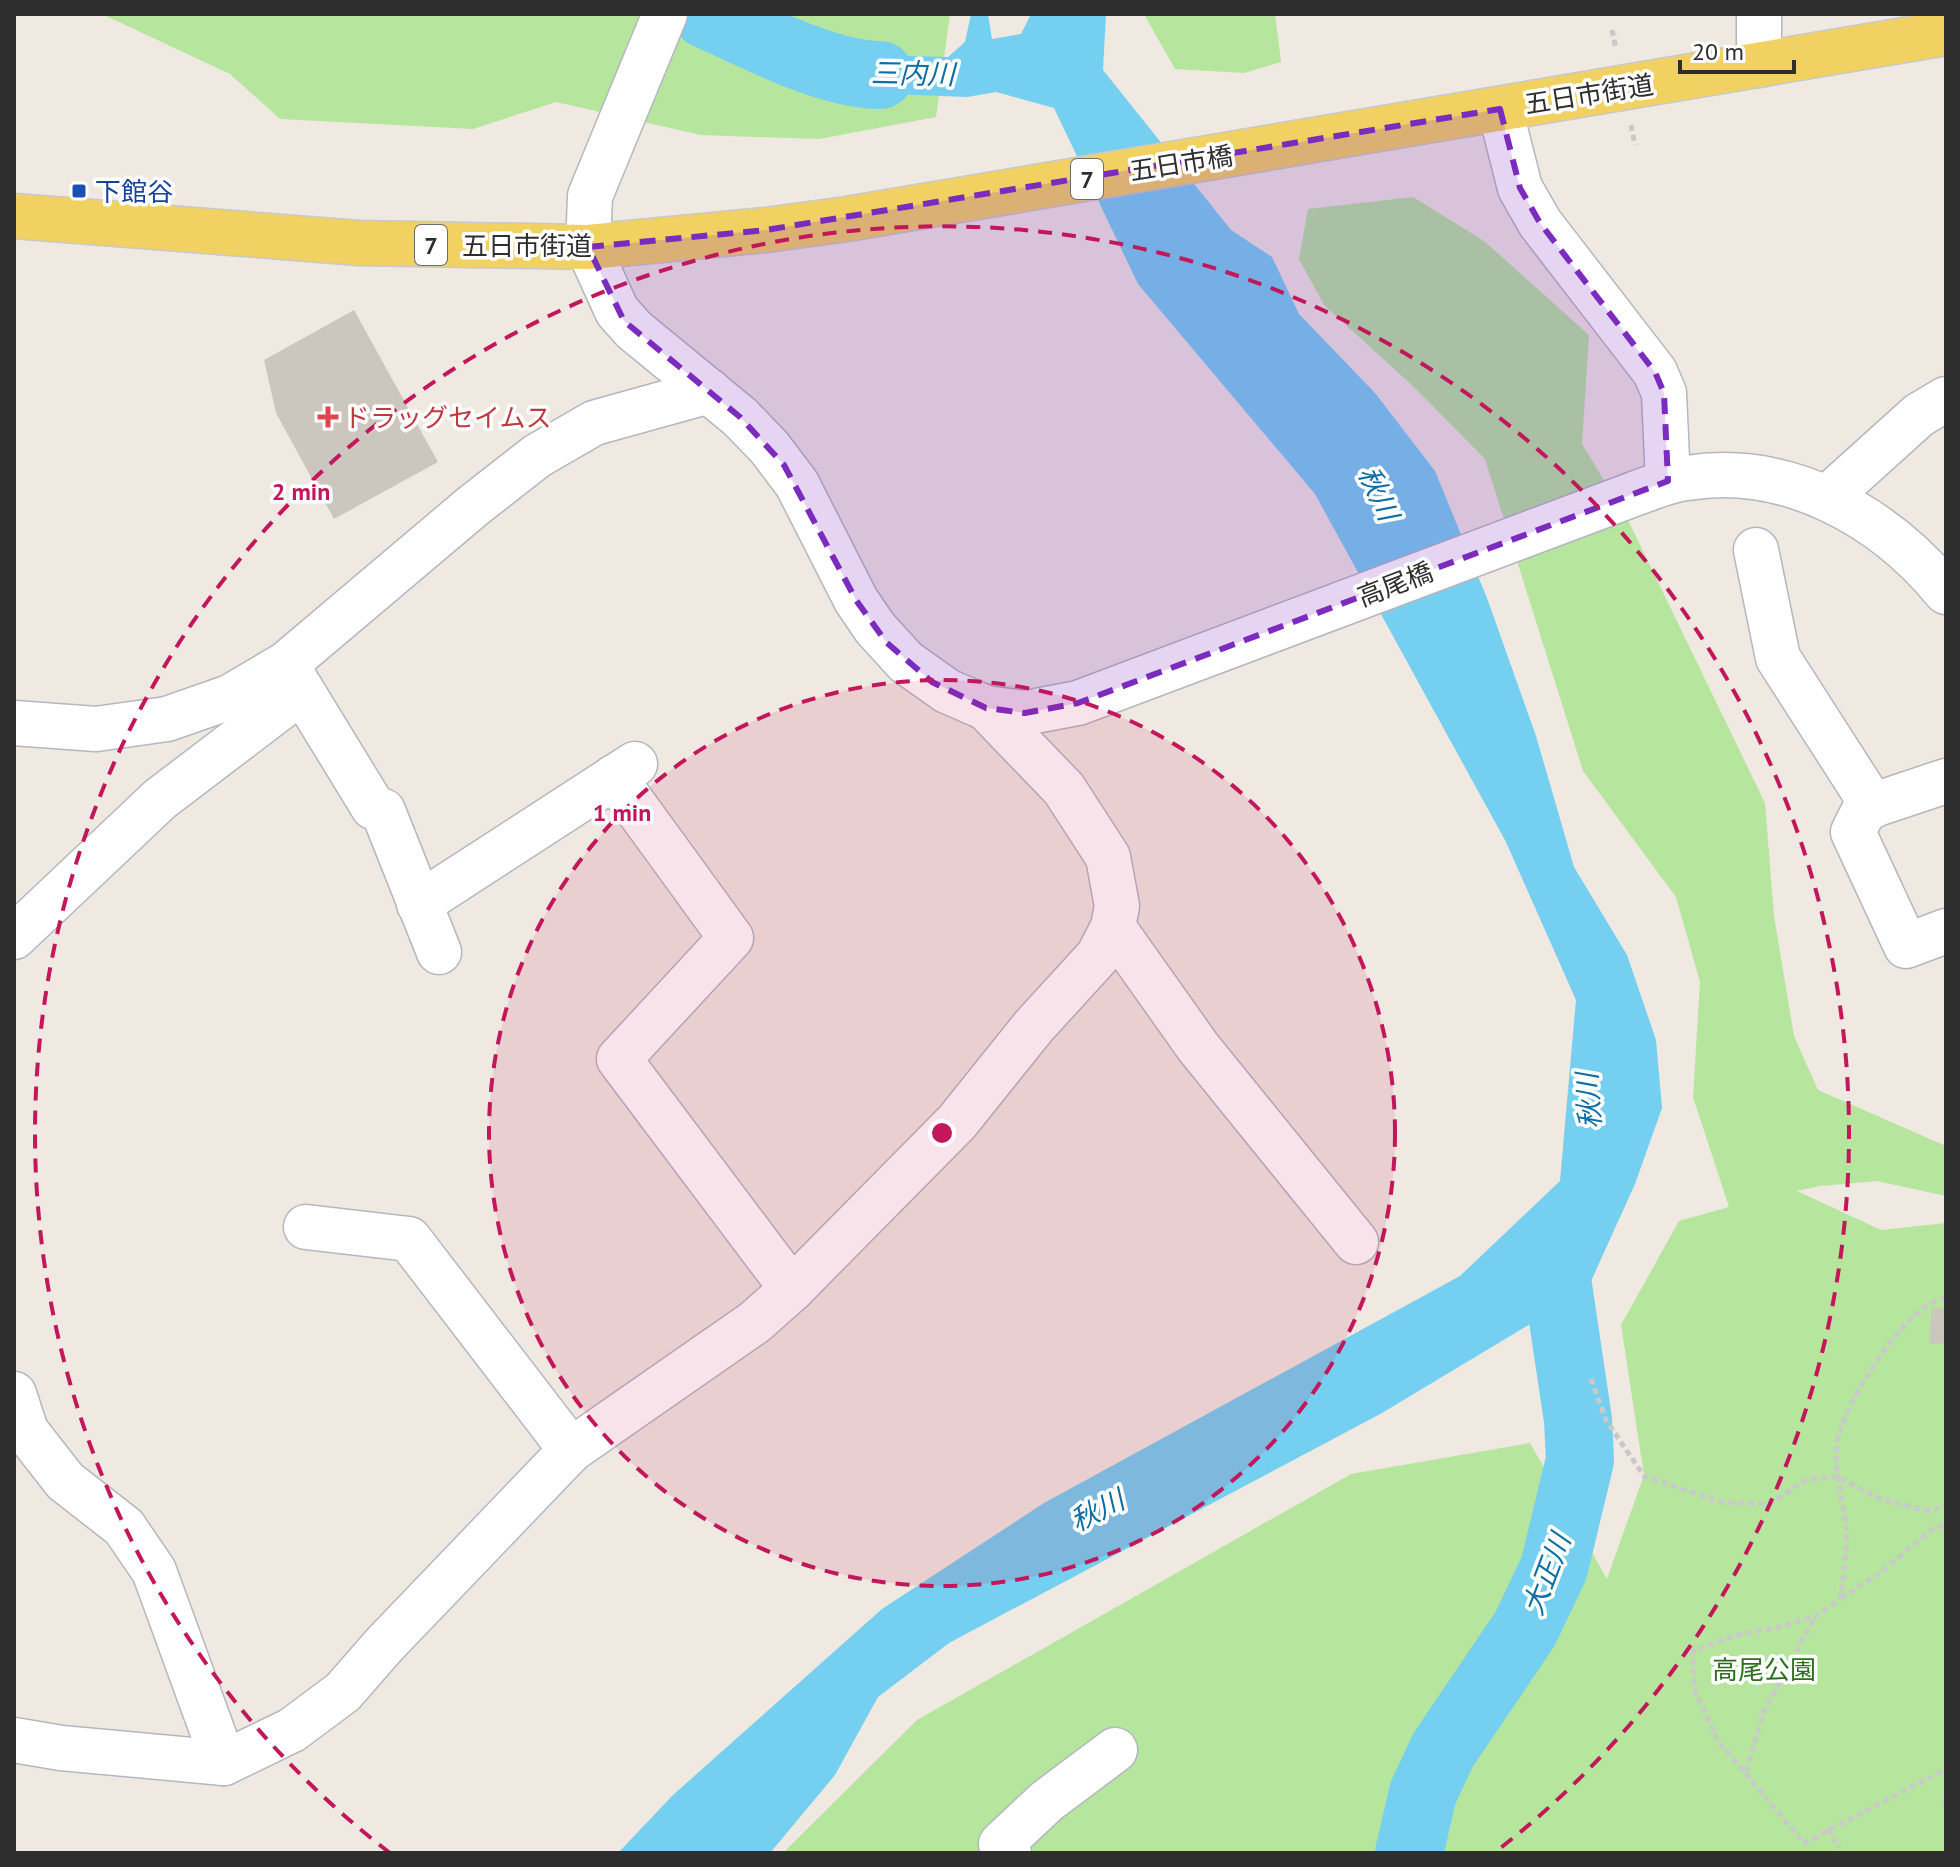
<svg xmlns="http://www.w3.org/2000/svg" width="1960" height="1867" font-family="'PT Sans','Noto Sans JP',sans-serif">
<rect width="100%" height="100%" fill="#efe9e1"/>
<g fill="#b6e59e">
<path d="M 102,14 L 950,14 L 936,117 L 819,139 L 701,135 L 556,102 L 473,129 L 280,119 L 230,74 Z"/>
<path d="M 1144,14 L 1275,14 L 1281,62 L 1244,73 L 1175,69 Z"/>
<path d="M 1413,197 L 1484,241 L 1589,335 L 1582,444 L 1627,518 L 1765,803 L 1774,916 L 1794,1036 L 1818,1090 L 1946,1146 L 1946,1196 L 1877,1181 L 1820,1186 L 1797,1191 L 1881,1230 L 1946,1223 L 1946,1853 L 783,1853 L 917,1720 L 1351,1474 L 1530,1443 L 1607,1579 L 1644,1475 L 1621,1325 L 1679,1221 L 1729,1207 L 1693,1097 L 1700,982 L 1676,897 L 1583,771 L 1485,459 L 1414,387 L 1324,305 L 1299,259 L 1308,209 Z"/>
</g>
<path fill="#75cff0" d="M 971,14 L 988,14 L 992,39 L 1021,34 L 1031,14 L 1106,14 L 1103,70 L 1231,230 L 1272,257 L 1299,314 L 1375,393 L 1435,471 L 1487,598 L 1536,736 L 1574,867 L 1627,955 L 1656,1040 L 1662,1108 L 1635,1184 L 1587,1290 L 1382,1413 L 949,1643 L 878,1697 L 835,1775 L 770,1853 L 618,1853 L 673,1795 L 882,1609 L 1044,1503 L 1460,1276 L 1560,1181 L 1576,1000 L 1506,842 L 1315,494 L 1138,284 L 1054,108 L 996,92 L 967,97 L 846,92 L 791,53 L 948,57 L 965,42 Z"/>
<g fill="none" stroke-linecap="round" stroke-linejoin="round">
<g stroke="#75cff0" stroke-width="68">
<path d="M 706,14 C 754,36 828,75 880,75"/>
<path d="M 1409,1853 L 1423,1793 L 1443,1750 L 1525,1629 L 1554,1568 L 1580,1460 L 1578,1420 L 1555,1266"/>
</g>
</g>
<g fill="#cbc7bf">
<path d="M 354,310 L 438,462 L 334,519 L 276,413 L 264,360 Z"/>
<path d="M 1932,1308 L 1946,1309 L 1946,1344 L 1929,1343 Z"/>
</g>
<g fill="none" stroke-linecap="round" stroke-linejoin="round">
<g stroke="#b4b7c1" stroke-width="47">
<g id="minor">
<path d="M 665,14 L 590,196 L 588,247 L 617,311 L 634,330 L 740,417 L 769,447 L 797,484 L 856,600 L 875,628 L 906,662 L 947,691 L 986,708 L 1025,713 L 1078,703 L 1634,494 C 1651,488 1669,480 1687,478 C 1788,462 1884,516 1946,592"/>
<path d="M 1759,14 L 1759,65"/>
<path d="M 1500,109 L 1520,188 L 1540,223 L 1655,372 L 1664,393 L 1668,481"/>
<path d="M 1827,498 L 1919,415 L 1946,399"/>
<path d="M 1756,550 L 1778,658 L 1873,806"/>
<path d="M 288,668 L 373,807 L 383,811 L 439,952"/>
<path d="M 14,723 L 96,729 L 167,719 L 230,697 L 286,664 L 473,506 L 537,456 L 594,423 L 709,391"/>
<path d="M 614,777 L 731,938 L 619,1059 L 792,1289"/>
<path d="M 1946,781 L 1865,808 L 1853,832 L 1906,946 L 1946,931"/>
<path d="M 419,904 L 635,764"/>
<path d="M 1113,927 L 1198,1047 L 1356,1242"/>
<path d="M 14,937 L 160,799 L 302,691"/>
<path d="M 306,1227 L 409,1239 L 571,1450"/>
<path d="M 14,1394 L 26,1431 L 65,1481 L 124,1527 L 154,1571 L 224,1763"/>
<path d="M 14,1740 L 61,1748 L 224,1763 L 292,1730 L 343,1692 L 384,1645 L 571,1450 L 755,1322 L 792,1289 L 957,1122 L 1034,1026 L 1098,956 L 1113,927 L 1117,906 L 1108,857 L 1064,789 L 986,708"/>
<path d="M 1009,1853 L 1001,1844 L 1047,1801 L 1115,1750"/>
</g>
</g>
<g stroke="#c9c9c9" stroke-width="47">
<path id="major" d="M 14,216 L 359,243 L 588,247 L 766,230 L 847,219 L 1946,33"/>
</g>
<g stroke="#c9c9c9" stroke-width="5" stroke-dasharray="6 4" stroke-linecap="butt">
<path d="M 1612,30 L 1616,49"/>
<path d="M 1631,125 L 1635,145"/>
<path d="M 1946,1298 C 1908,1301 1848,1399 1839,1434 C 1832,1463 1841,1491 1845,1519 C 1848,1546 1844,1572 1840,1599 L 1816,1616 L 1782,1626 L 1733,1636 L 1693,1651 L 1694,1689 L 1718,1741 L 1804,1843 L 1946,1769"/>
<path d="M 1591,1379 L 1606,1420 L 1644,1476 L 1721,1502 L 1769,1504 L 1806,1480 L 1836,1476 L 1880,1499 L 1928,1511 L 1946,1506"/>
<path d="M 1841,1598 L 1880,1573 L 1931,1530 L 1946,1524"/>
<path d="M 1746,1771 L 1763,1713 L 1815,1617"/>
<path d="M 1942,1804 L 1946,1802"/>
<path d="M 1828,1829 L 1839,1848"/>
</g>
<use href="#minor" stroke="#fff" stroke-width="44"/>
<use href="#major" stroke="#f2d163" stroke-width="44"/>
</g>
<path fill="#7b2cbf" fill-opacity="0.2" stroke="#7b2cbf" stroke-width="6" stroke-dasharray="16 10" stroke-linejoin="round" d="M 1500,109 L 1520,188 L 1540,223 L 1655,372 L 1664,393 L 1668,481 L 1078,703 L 1025,713 L 986,708 L 932,682 L 886,642 L 856,600 L 784,465 L 740,417 L 624,321 L 588,247 L 766,230 Z"/>
<circle cx="942" cy="1133" r="453" fill="#c2185b" fill-opacity=".12"/>
<g fill="none" stroke="#c2185b" stroke-width="4" stroke-dasharray="14 10">
<circle cx="942" cy="1133" r="453"/>
<path d="M390 1853A907 907 0 1 1 1494 1853"/>
</g>
<rect fill="#1a4fb4" stroke="#fff" stroke-width="3" x="71" y="183" width="16" height="16" rx="4"/>
<path fill="#e0444e" stroke="#fff" stroke-width="3" d="M324 405h8v8h8v8h-8v8h-8v-8h-8v-8h8z"/>
<g text-anchor="middle" dominant-baseline="central" stroke-width="7" stroke-linejoin="round" paint-order="stroke">
<g fill="#fff" stroke="#6d6d6d" stroke-width="2">
<rect x="1071" y="159" width="32" height="40" rx="6"/>
<rect x="415" y="225" width="32" height="40" rx="6"/>
</g>
<g font-size="24" font-weight="bold" fill="#2e2e2e">
<text x="1087" y="179">7</text>
<text x="431" y="245">7</text>
</g>
<g font-size="26" fill="#2e2e2e" stroke="#fff">
<text transform="translate(1589 94) rotate(-9)">五日市街道</text>
<text transform="translate(1181 163) rotate(-9)">五日市橋</text>
<text x="527" y="245">五日市街道</text>
<text transform="translate(1395 584) rotate(-21)">高尾橋</text>
</g>
<g font-size="26" fill="#164399" stroke="#fff" text-anchor="start">
<text x="95" y="191">下館谷</text>
</g>
<g font-size="26" fill="#be3a42" stroke="#fff" text-anchor="start">
<text x="344" y="417">ドラッグセイムス</text>
</g>
<g font-size="26" fill="#2c6e1b" stroke="#fff">
<text x="1764" y="1669">高尾公園</text>
</g>
<g font-size="28" font-style="italic" fill="#0d6fa3" stroke="#fff">
<text transform="translate(913 73) rotate(1)">三内川</text>
<text transform="translate(1379 493) rotate(65)">秋川</text>
<text transform="translate(1588 1101) rotate(-94)">秋川</text>
<text transform="translate(1097 1510) rotate(-27)">秋川</text>
<text transform="translate(1546 1574) rotate(-69)">大正川</text>
</g>
</g>
<circle cx="942" cy="1133" r="12" fill="#c2185b" stroke="#fff" stroke-width="4"/>
<g font-size="24" text-anchor="middle" font-weight="bold" fill="#c2185b" stroke="#fff" stroke-width="7" stroke-linejoin="round" paint-order="stroke">
<text x="301" y="500">2 min</text>
<text x="622" y="821">1 min</text>
</g>
<rect width="1960" height="1867" fill="none" stroke="#2e2e2e" stroke-width="32"/>
<path d="M1680 60v12h114v-12" fill="none" stroke="#2e2e2e" stroke-width="4"/>
<text x="1692" y="60" font-size="24" fill="#2e2e2e" stroke="#ffffff" stroke-width="6" paint-order="stroke">20 m</text>
</svg>
